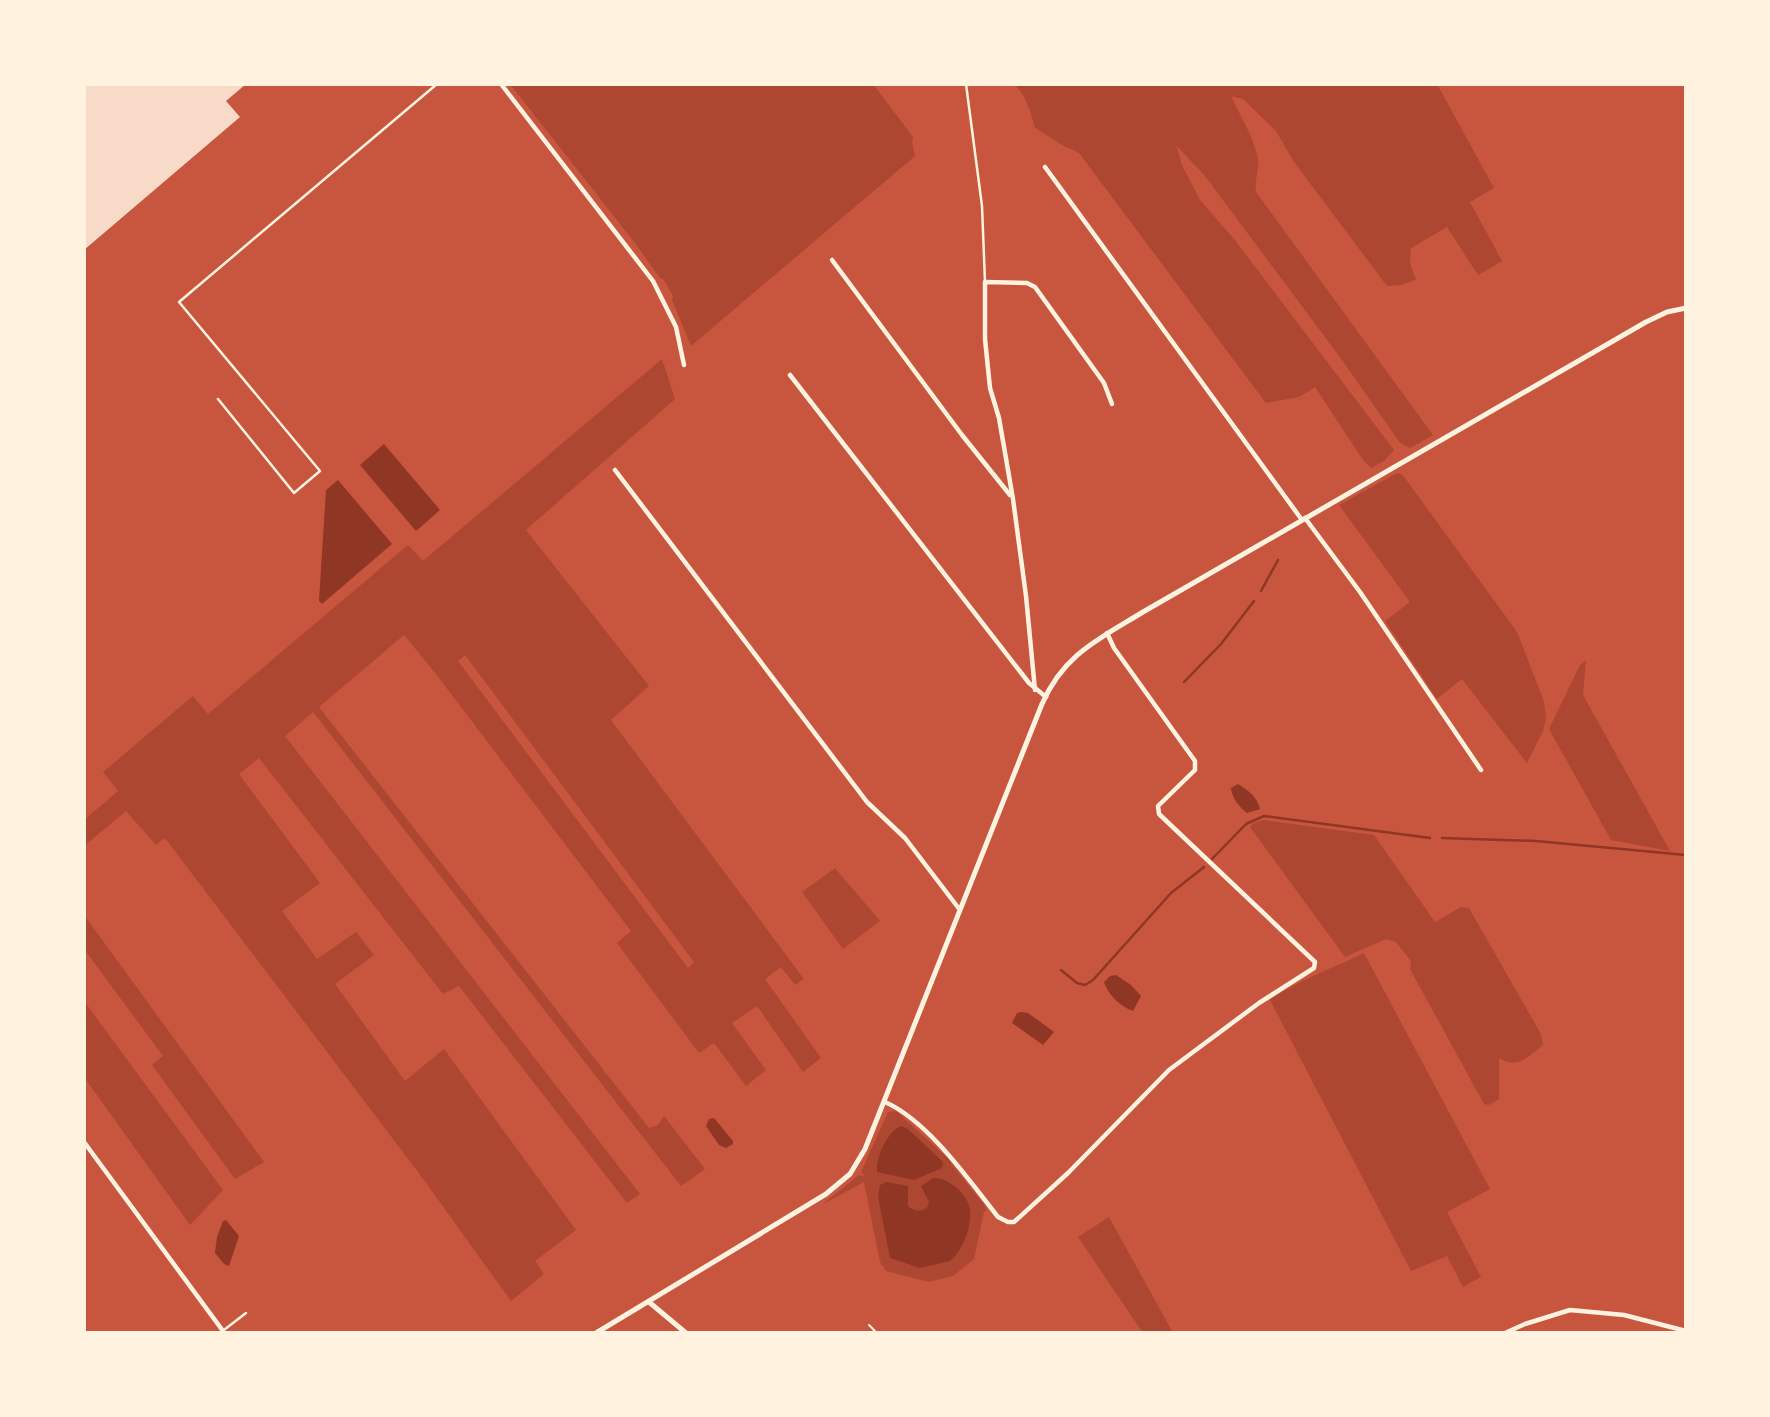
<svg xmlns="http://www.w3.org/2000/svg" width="1770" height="1417" font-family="Karla,sans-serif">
<rect width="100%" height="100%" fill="#c8553d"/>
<g fill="#ae4732" fill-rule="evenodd">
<path d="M 510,84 L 873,84 L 913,137 L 912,142 L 915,156 L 691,346 L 672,300 L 673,296 L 664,280 L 660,278 L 635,243 Z"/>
<path d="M 1014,84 L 1437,84 L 1494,188 L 1470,202 L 1502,261 L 1478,275 L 1447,227 L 1411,248 L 1410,263 L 1416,280 L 1400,285 L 1387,286 L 1294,162 L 1276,131 L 1243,99 L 1231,96 C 1240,116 1254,137 1258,159 C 1260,168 1254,179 1256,192 L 1433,435 L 1410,448 L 1400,443 L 1342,360 L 1205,176 L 1176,145 L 1182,165 L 1200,200 L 1234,239 L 1394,450 L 1384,461 L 1371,468 L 1363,460 L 1315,387 L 1299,397 L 1266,403 L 1079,153 L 1064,146 L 1035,128 C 1031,112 1026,96 1014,84 Z"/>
<path d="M 662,359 L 675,399 L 526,530 L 649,686 L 611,720 L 804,979 L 795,985 L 781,967 L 765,979 L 821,1058 L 803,1072 L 757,1006 L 732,1023 L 766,1070 L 746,1086 L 714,1043 L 699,1053 L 617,943 L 631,931 L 436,674 L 404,635 L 319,707 L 649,1128 L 658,1125 L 664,1116 L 705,1169 L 681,1186 L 313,712 L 285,736 L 640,1194 L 627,1203 L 459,986 L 443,994 L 259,758 L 239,774 L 320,883 L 282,911 L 317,959 L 356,932 L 374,955 L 335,984 L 405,1081 L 444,1049 L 576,1230 L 535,1261 L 544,1274 L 511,1301 L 421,1176 L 165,838 L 156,845 L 126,811 L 84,846 L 84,820 L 118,791 L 103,772 L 193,696 L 208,714 L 408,545 L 423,561 ZM 465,655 L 694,962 L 688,968 L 458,661 Z"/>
<path d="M 1397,473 L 1402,474 L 1517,632 L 1544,701 L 1546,719 L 1543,731 L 1527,763 L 1462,679 L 1437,699 L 1385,621 L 1410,602 L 1339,505 Z"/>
<path d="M 1586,660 L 1583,695 L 1670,851 L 1611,840 L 1549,729 L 1580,665 Z"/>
<path d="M 1263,820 L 1374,835 L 1435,922 L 1461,907 L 1469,908 L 1541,1034 L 1543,1045 C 1528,1057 1517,1070 1499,1058 L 1499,1099 L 1489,1105 L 1484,1104 L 1410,969 L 1411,961 L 1396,942 L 1386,939 L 1345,957 L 1250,827 L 1254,823 Z"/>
<path d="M 835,868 L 880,921 L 843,949 L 802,892 Z"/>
<path d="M 84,915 L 264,1162 L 235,1179 L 152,1065 L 163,1056 L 84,949 Z"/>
<path d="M 1364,953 L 1490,1189 L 1447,1212 L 1481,1277 L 1463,1287 L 1447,1256 L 1411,1271 L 1270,1000 C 1300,979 1332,969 1364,953 Z"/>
<path d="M 84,1001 L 223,1190 L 190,1225 L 84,1077 Z"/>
<path d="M 896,1111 L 951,1161 L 951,1164 L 983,1203 L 987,1210 L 984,1212 L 974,1259 L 953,1276 L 929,1282 L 886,1271 L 880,1262 L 864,1182 L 823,1204 L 859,1175 L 865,1176 L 861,1172 L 888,1112 Z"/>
<path d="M 1109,1217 L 1173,1333 L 1143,1333 L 1078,1237 Z"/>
</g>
<g fill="#8f3625">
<path d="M 384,444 L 440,510 L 416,531 L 360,465 Z"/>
<path d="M 338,480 L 392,544 L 322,604 L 319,601 L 326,490 Z"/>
<path d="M 1238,784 C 1247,789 1258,798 1260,809 L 1247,813 C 1239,807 1232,798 1231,788 Z"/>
<path d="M 1116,975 L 1131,985 L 1141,996 L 1133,1011 C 1121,1007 1108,995 1104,982 L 1110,976 Z"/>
<path d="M 1022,1012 L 1028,1013 L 1054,1032 L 1043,1045 L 1012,1023 L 1017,1013 Z"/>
<path d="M 714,1118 L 733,1141 L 733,1144 L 726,1148 L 719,1145 L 706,1126 L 709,1119 Z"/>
<path d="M 902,1126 L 909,1130 L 940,1159 L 943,1163 L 942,1168 L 914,1180 L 877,1172 C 875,1159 888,1129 902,1126 Z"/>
<path d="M 933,1178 C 948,1177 968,1194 970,1209 C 972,1226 963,1251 950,1261 L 920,1268 L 890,1258 L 878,1197 L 880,1185 L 886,1182 L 908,1186 L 908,1206 C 913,1211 921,1212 927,1208 L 929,1202 L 921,1186 Z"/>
<path d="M 226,1220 L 239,1236 L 229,1266 L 224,1264 L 215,1253 L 217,1237 L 223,1221 Z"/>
</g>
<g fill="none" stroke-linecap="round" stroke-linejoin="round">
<g stroke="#8f3625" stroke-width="2.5">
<path d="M 1261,591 L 1278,560"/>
<path d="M 1184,682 L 1221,644 L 1254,601"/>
<path d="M 1442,838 L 1536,841 L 1686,855"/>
<path d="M 1212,859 L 1246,824 L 1264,816 L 1430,838"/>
<path d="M 1061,970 L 1077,983 L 1085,985 L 1093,980 L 1171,893 L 1204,867"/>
</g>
</g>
<path fill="#f7dbc8" d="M 84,84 L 246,84 L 226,101 L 240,117 L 84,250 Z"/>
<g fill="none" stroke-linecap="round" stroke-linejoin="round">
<path stroke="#fff3e0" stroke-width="2" d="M 869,1325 L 875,1331 L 873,1332"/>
<g stroke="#fff3e0" stroke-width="2.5">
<path d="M 966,84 L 982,206 L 985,282"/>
<path d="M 218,399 L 294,493 L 320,471 L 179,302 L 437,84"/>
<path d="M 220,1333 L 246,1313"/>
</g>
<g stroke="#fff3e0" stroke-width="4.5">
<path d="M 501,84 L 653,281 L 676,327 L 684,365"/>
<path d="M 1045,167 L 1302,520"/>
<path d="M 832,260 L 962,435 L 1010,495"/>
<path d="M 790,375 L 1029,683 L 1046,697"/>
<path d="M 615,470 L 867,802 L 905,838 L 960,910"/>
<path d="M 1305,518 L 1360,592 L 1481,770"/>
<path d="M 1035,690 L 1026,596 L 1013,499 L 999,418 L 990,388 L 985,339 L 985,282 L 1027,283 L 1035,287 L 1104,383 L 1112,404"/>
<path d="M 885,1102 C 928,1121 969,1180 998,1217 L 1008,1222 L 1014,1222 L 1068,1173 L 1169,1070 L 1259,1003 L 1314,968 L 1315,962 L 1159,814 L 1158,806 L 1195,770 L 1195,761 L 1114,648 L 1107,633"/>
<path d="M 84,1142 L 223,1331"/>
<path d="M 1505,1333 L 1525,1324 L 1570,1310 L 1624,1315 L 1686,1331"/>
</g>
<g stroke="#fff3e0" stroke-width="5">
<path d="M 649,1302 L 686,1333"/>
<path d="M 596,1333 L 826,1194 L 850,1174 L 865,1149 L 1042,704 C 1064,654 1099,639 1143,612 L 1646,322 L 1667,312 L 1686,308"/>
</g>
</g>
<rect width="1770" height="1417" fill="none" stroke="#fff3e0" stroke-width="172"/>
</svg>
